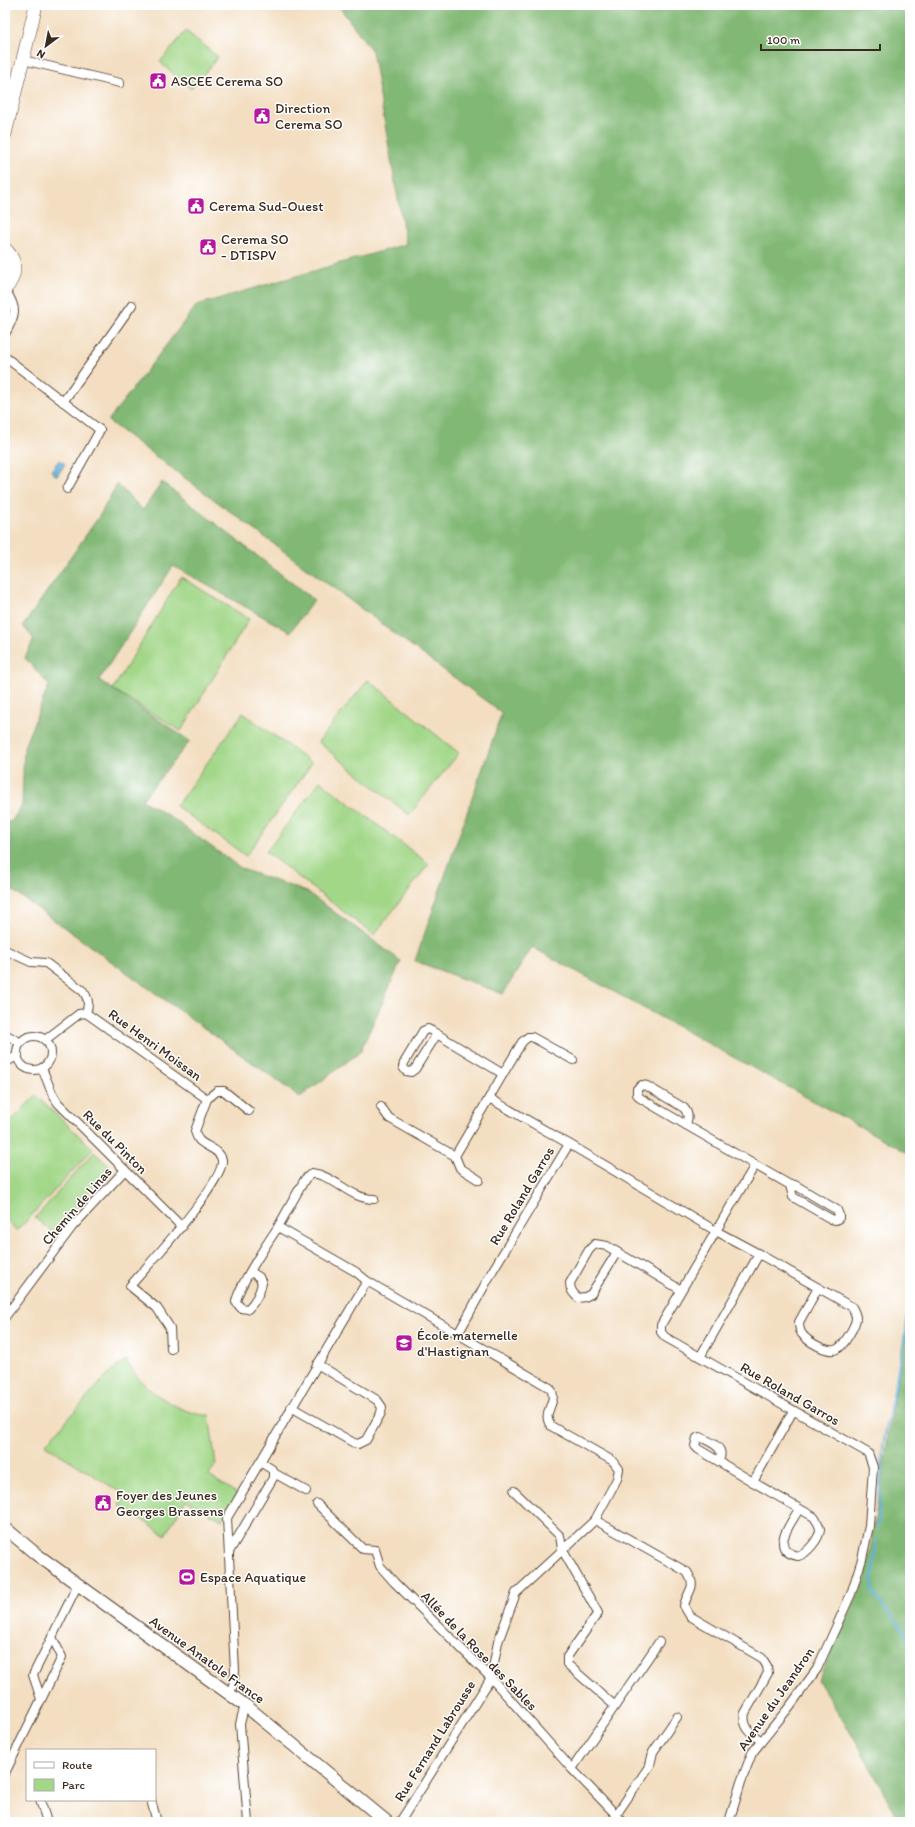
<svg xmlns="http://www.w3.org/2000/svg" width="915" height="1827" font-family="Itim,sans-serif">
<rect width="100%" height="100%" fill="#fff"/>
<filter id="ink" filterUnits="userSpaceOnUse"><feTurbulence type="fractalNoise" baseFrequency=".025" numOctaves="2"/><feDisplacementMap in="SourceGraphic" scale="8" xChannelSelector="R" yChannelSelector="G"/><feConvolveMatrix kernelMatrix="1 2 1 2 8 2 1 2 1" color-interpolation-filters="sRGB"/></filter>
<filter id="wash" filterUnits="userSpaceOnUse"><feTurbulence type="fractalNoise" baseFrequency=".012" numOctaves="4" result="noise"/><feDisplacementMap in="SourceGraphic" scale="16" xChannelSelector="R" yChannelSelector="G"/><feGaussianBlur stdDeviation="0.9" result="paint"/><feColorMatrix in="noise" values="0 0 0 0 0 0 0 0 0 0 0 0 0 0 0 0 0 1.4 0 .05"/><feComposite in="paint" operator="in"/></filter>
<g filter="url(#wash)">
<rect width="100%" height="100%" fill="#f3dec1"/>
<g fill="#a2d788" stroke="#6e8053">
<path d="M 186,31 L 218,57 L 191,89 L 160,62 Z"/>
<path d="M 181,577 L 249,619 L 181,731 L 113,689 Z"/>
<path d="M 368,680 L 459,753 L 409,815 L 318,742 Z"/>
<path d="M 243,713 L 312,763 L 246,856 L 176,806 Z"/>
<path d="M 320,781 L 429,864 L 374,935 L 266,852 Z"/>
<path d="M 36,1095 L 93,1149 L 17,1231 L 5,1219 L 5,1128 Z"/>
<path d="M 94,1152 L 111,1168 L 53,1233 L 35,1218 Z"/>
<path d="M 126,1360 C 132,1370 139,1380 147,1387 C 160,1399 192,1417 209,1415 L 216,1464 L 209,1476 L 238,1494 L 222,1520 L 186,1500 L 165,1535 L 119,1505 L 125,1495 L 45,1445 L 111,1371 Z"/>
</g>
<g fill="#81b874" stroke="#5e7149">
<path d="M 338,5 L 910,5 L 910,1154 L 532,947 L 503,994 L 415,961 L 502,713 L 108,421 L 197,305 L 406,244 L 372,51 Z"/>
<path d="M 162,482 L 314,600 L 290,632 L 173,566 L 99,680 L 190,741 L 142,800 L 169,816 L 242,869 L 307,892 L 401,961 L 360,1052 L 300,1097 L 5,885 L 5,822 L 11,822 L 22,805 L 24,747 L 49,685 L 25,658 L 34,639 L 23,626 L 100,515 L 117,484 L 143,510 Z"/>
<path d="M 910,1301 L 910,1822 L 900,1822 L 860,1748 L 818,1680 L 865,1581 Z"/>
</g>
<path fill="#62b1dc" stroke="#4e6e7d" d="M 59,460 L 65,464 L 57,476 L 51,471 Z"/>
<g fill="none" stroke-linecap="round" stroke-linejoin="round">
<g stroke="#62b1dc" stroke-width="2.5">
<path d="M 878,1528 L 883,1446 L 910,1311"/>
<path d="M 876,1538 L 872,1592 L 901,1627 L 910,1643"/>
</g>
</g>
</g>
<g filter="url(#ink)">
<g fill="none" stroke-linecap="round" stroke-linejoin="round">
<g stroke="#574536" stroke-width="10">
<g id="street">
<path d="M 23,60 L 120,83"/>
<path d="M 5,290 C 18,308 16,315 5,334"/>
<path d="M 5,357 L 100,430 L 67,489"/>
<path d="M 63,402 L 132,305"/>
<path d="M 5,950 L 31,962 L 46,963 L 83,991 C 89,999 89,1004 86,1013 L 79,1014 L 45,1040"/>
<path d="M 86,1013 L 207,1099 L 195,1131 C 196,1134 197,1138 199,1140 C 205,1147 220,1149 222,1160 C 225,1181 146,1268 130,1286 L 157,1308 L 170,1328 L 171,1349"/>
<path d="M 5,1034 L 21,1043"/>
<path d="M 437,1034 L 415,1069 L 411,1072 L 406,1071 L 403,1067 L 404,1063 L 423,1031 L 428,1029 L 432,1031 L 503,1074 L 489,1098 L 569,1144"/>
<circle cx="34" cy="1053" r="17"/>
<path d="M 5,1063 L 18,1055"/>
<path d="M 42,1068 L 52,1093 L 58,1103 L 182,1227"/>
<path d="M 503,1074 L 522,1042 L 528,1037 L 532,1037 L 573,1060"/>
<path d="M 642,1085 L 647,1086 L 684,1108 C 689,1114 688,1118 686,1125 L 640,1098 L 637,1094 L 637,1089 Z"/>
<path d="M 207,1099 L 217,1091 L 224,1091 L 249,1111"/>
<path d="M 381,1107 L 389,1118 L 455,1156"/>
<path d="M 686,1125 L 755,1165 L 716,1231 L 759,1254 L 852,1307 C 854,1311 856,1314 856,1318 C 856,1325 843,1347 837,1349 C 828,1354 807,1341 802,1334 C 799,1330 799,1326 799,1322 L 818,1288"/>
<path d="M 755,1165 L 790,1185 L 793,1197 L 831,1219 L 836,1220 L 839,1218 L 839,1215 L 837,1210 L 795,1185 L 790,1185"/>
<path d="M 479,1180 L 460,1168 L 455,1156 L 489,1098"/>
<path d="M 617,1252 L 591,1294 L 585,1297 L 578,1298 C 573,1293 570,1290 570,1283 L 589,1250 L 595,1244 L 607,1246 L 681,1290"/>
<path d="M 251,1272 L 259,1277 L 262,1283 C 260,1293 255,1302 248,1309 L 241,1308 L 236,1302 C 238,1287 268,1242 278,1227"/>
<path d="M 367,1281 L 356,1272 L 278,1227 L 305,1179 L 312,1173 C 335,1176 350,1199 374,1199"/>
<path d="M 5,1317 L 72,1227 L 125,1170"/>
<path d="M 458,1334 L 550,1388 C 560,1401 540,1412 551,1426 L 613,1461 L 619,1469 L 617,1479 L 595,1520 L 687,1572 C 698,1589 687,1590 684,1606 L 690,1616 L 762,1658 L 767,1666 L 768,1673 L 745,1713 C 742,1727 751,1733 761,1741"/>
<path d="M 700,1357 L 759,1254"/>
<path d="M 291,1407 L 354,1443 L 358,1444 L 366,1440 L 381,1413 L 382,1407 L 377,1400 L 317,1364"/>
<path d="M 793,1411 L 753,1482 L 814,1517 C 816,1520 819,1524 820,1529 C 820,1538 807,1554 798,1556 C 768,1550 791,1524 799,1509"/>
<path d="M 719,1460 C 726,1447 710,1442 700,1437 L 697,1438 L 695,1446 L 698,1449 L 753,1482"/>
<path d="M 274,1473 L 306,1491"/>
<path d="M 514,1491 L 560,1536 L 562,1549 L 598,1613 L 567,1657 L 567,1664 L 615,1706 L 572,1769"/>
<path d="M 317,1504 L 363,1549 L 375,1550 L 380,1566 L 394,1582 L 491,1678 L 572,1769 L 623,1822"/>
<path d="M 229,1552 L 273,1478 L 273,1470 L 260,1462"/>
<path d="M 229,1693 L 233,1686 L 235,1671 L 227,1518 L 367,1281 L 458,1334 L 493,1270 L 569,1144 L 716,1231 L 661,1325 L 661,1332 L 665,1337 L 868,1453 L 873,1467 L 869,1526 L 862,1559 L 851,1594 L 817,1669 L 790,1706 L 752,1753 L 741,1782 L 729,1822"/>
<path d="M 41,1699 L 33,1675 L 52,1637"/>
<path d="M 246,1706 L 243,1712 L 240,1724 L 248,1822"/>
<path d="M 615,1706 L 659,1642"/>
<path d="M 5,1773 L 62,1657 L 52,1637 L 78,1584"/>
<path d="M 40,1800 L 47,1822"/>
<path d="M 151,1800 L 157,1822"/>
<path d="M 616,1815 L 650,1765 L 653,1752 L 677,1717"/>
<path d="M 400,1822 L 491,1678 L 498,1642 L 516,1593 L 595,1520"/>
</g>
</g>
<g stroke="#574536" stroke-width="14">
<path id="secondary" d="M 5,1528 L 36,1554 L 246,1706 L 387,1822"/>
</g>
<g stroke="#574536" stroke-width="14">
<g id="primary">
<path d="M 5,134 L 36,5"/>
<path d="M 5,249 C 18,261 16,277 5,289"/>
</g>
</g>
<use href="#street" stroke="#fff" stroke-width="8"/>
<use href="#secondary" stroke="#fff" stroke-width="12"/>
<use href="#primary" stroke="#fff" stroke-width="13"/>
</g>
</g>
<defs>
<g id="civic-square" transform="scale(0.9)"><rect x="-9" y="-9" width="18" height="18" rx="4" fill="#b5179e" stroke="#fff"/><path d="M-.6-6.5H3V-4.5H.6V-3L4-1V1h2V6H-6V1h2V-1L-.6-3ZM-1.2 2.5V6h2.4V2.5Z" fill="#fff"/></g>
<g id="school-square" transform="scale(0.9)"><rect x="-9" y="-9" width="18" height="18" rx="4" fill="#b5179e" stroke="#fff"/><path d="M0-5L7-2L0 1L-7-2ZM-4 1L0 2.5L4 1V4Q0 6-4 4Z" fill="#fff"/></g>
<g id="stadium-square" transform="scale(0.9)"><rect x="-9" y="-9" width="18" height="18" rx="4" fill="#b5179e" stroke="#fff"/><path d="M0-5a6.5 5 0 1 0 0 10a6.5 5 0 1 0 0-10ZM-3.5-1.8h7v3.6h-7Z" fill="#fff"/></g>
</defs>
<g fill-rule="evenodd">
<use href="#civic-square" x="158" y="81"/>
<use href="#civic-square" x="262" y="116"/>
<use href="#civic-square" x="196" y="206"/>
<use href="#civic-square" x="208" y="247"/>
<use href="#school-square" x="404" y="1343"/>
<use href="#civic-square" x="103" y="1503"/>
<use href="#stadium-square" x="187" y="1577"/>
</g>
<g text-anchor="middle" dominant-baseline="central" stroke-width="3" stroke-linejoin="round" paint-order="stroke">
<g font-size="14" fill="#3b2a1e" stroke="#fff" text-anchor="start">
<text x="171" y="81">ASCEE Cerema SO</text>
<text x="275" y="108">Direction<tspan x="275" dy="16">Cerema SO</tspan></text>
<text x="209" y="206">Cerema Sud-Ouest</text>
<text x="221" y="239">Cerema SO<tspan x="221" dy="16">- DTISPV</tspan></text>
<text x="417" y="1335">École maternelle<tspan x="417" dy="16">d'Hastignan</tspan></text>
<text x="116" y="1495">Foyer des Jeunes<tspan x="116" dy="16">Georges Brassens</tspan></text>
<text x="200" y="1577">Espace Aquatique</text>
</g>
<g font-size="14" fill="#3b2a1e" stroke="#fff">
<text transform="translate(155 1045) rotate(36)">Rue Henri Moissan</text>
<text transform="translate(115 1142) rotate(45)">Rue du Pinton</text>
<text transform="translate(522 1196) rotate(-59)">Rue Roland Garros</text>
<text transform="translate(77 1206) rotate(-49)">Chemin de Linas</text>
<text transform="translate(790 1394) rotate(30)">Rue Roland Garros</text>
<text transform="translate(479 1651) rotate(46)">Allée de la Rose des Sables</text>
<text transform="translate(207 1660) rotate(36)">Avenue Anatole France</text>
<text transform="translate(776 1699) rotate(-55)">Avenue du Jeandron</text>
<text transform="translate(435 1741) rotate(-58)">Rue Fernand Labrousse</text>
</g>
</g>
<rect width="915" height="1827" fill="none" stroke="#fff" stroke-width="20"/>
<rect x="26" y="1749" width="130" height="52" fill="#ffffff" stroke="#b1aaa5"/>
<rect x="34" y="1762" width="20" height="6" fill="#ffffff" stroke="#b1aaa5"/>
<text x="62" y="1769" font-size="12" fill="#3b2a1e">Route</text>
<rect x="34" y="1779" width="20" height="12" fill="#a2d788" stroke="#b1aaa5"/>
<text x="62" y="1789" font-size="12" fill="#3b2a1e">Parc</text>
<g transform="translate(46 46) rotate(212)" stroke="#ffffff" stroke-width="3" paint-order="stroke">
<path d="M0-3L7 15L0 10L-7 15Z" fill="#3b2a1e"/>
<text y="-6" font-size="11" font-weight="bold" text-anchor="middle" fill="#3b2a1e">N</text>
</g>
<path d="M761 44v6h119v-6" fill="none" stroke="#3b2a1e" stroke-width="2"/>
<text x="767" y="44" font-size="12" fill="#3b2a1e" stroke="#ffffff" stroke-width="3" paint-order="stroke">100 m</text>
</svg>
